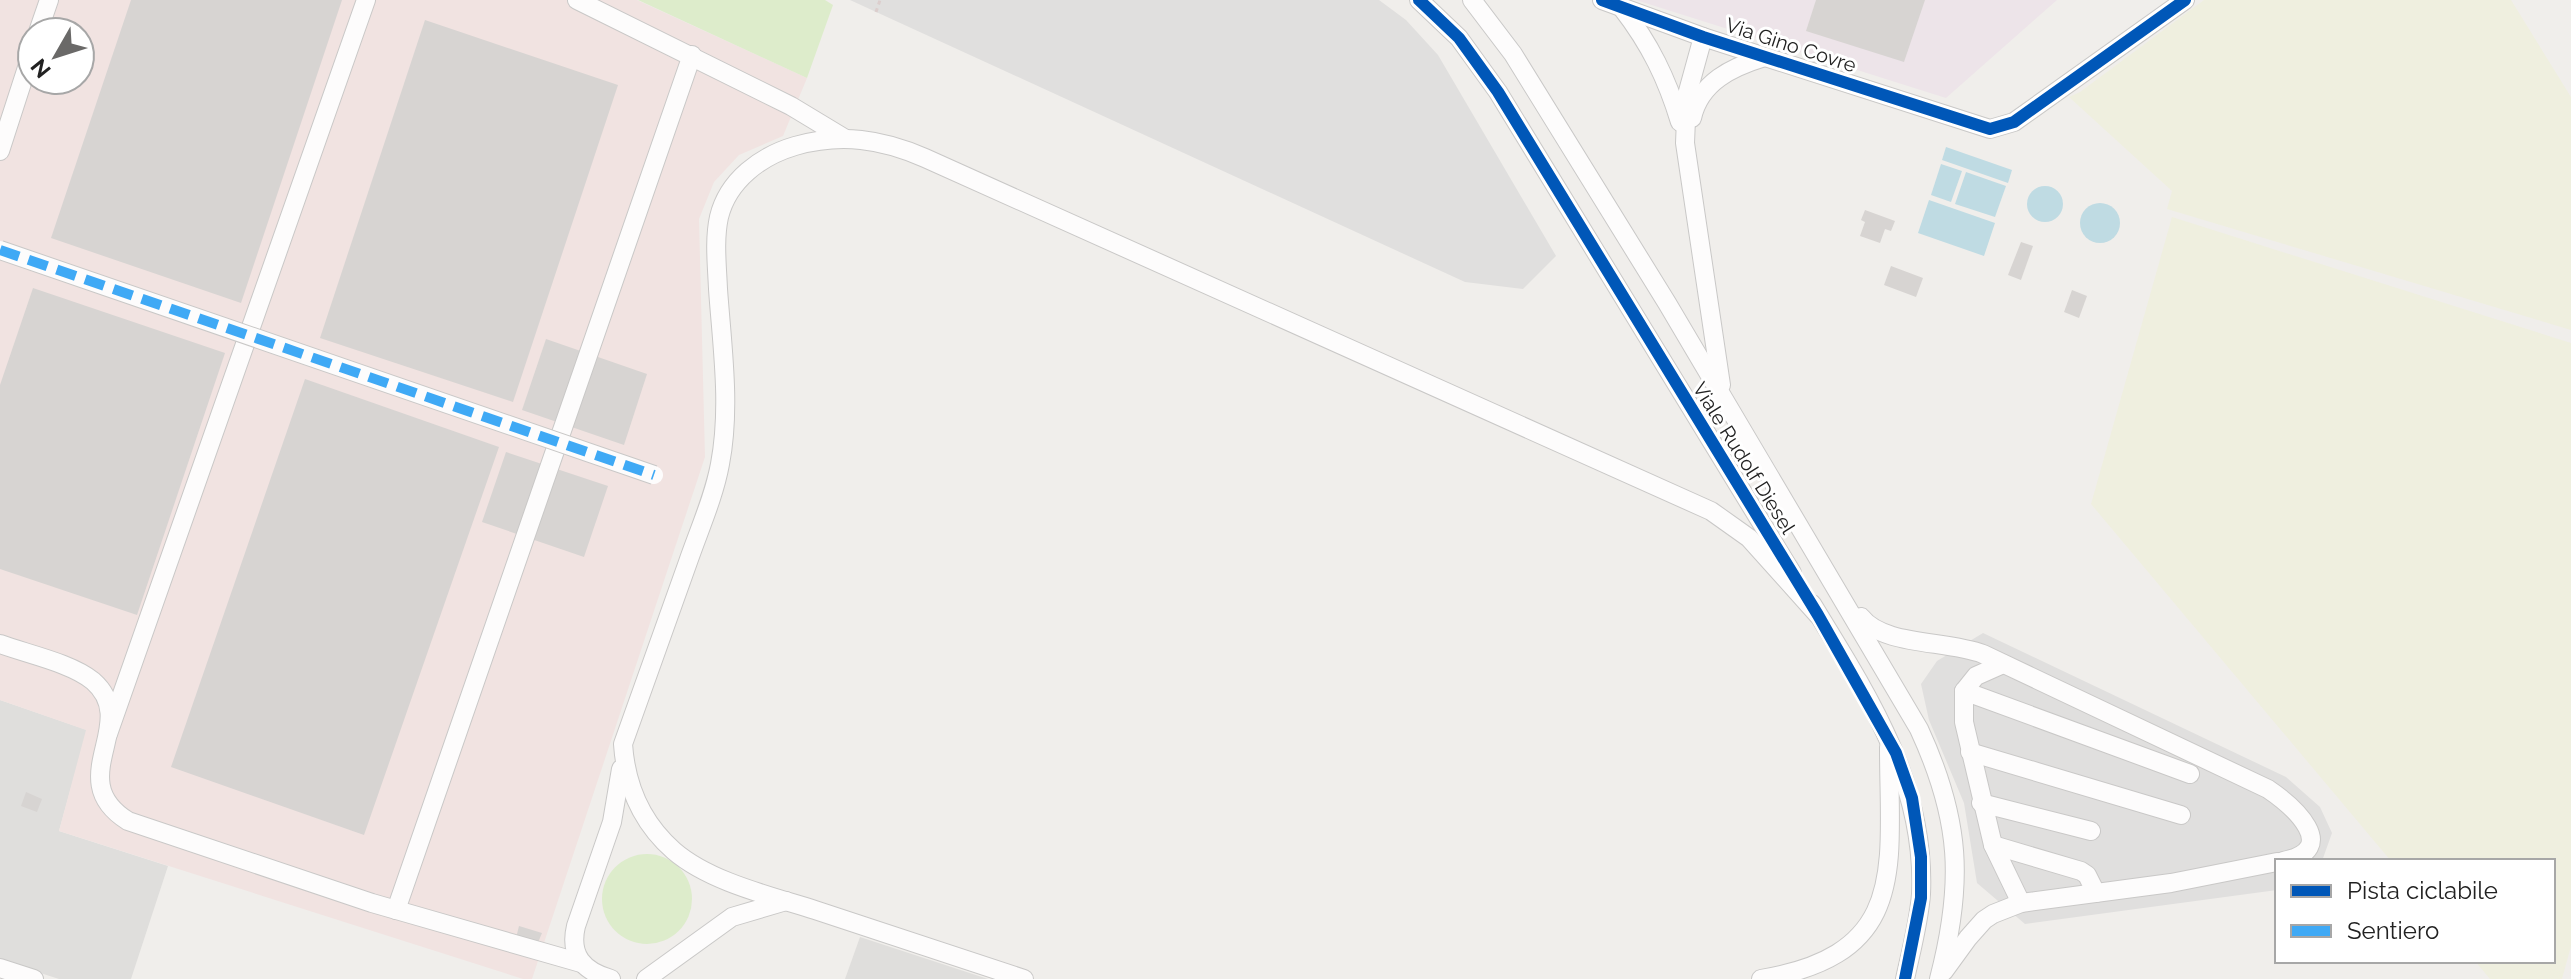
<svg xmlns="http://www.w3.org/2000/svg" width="2571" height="979" font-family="Raleway,sans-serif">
<rect width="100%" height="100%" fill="#f0eeeb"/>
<g fill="#dfdedc">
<path d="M 0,700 L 87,730 L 59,831 L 168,866 L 131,979 L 59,979 L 0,960 Z"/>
<path d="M 860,937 L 988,979 L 845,979 Z"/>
</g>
<path fill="#f1e3e1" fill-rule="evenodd" d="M 0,0 L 637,0 L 807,78 L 783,136 L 739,155 L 714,182 L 699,219 L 705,457 L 532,979 L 523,979 L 59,831 L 86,730 L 0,700 ZM 32,32 L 80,32 L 80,80 L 32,80 Z"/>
<path fill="#ede4e9" d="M 1636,0 L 2057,0 L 1946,98 Z"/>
<g fill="#efefdf">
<path d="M 2204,0 L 2511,0 L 2571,97 L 2571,330 L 2167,209 L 2172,191 L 2069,97 L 2080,92 Z"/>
<path d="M 2172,217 L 2571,343 L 2571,946 L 2562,979 L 2490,979 L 2475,961 L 2553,961 L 2553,861 L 2391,861 L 2091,504 Z"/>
</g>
<g fill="#ddeccb">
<path d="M 638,0 L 825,0 L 833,5 L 807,78 Z"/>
<circle cx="647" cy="899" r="45"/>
</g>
<g fill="#e0dfde">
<path d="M 850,0 L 1379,0 L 1406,20 L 1438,55 L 1556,256 L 1523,289 L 1465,282 Z"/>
<path d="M 1983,633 L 2286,777 L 2320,807 L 2332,833 L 2322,861 L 2277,861 L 2277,890 L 2025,924 L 1977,883 L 1964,803 L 1929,720 L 1921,684 L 1937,661 Z"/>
</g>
<g fill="#bfdbe3">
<path d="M 1946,147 L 2012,170 L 2008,183 L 1942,160 Z"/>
<path d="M 1941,164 L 1962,171 L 1951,202 L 1931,195 Z"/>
<path d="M 1966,172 L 2006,186 L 1995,217 L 1955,204 Z"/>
<circle cx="2045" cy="204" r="18"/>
<path d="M 1929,200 L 1995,223 L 1984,256 L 1918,233 Z"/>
<circle cx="2100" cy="223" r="20"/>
</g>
<g fill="#d7d4d2">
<path d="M 131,0 L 342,0 L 241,303 L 51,238 Z"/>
<path d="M 1816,0 L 1925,0 L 1904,62 L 1806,31 Z"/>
<path d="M 425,20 L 618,85 L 513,402 L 320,338 Z"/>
<path d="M 1865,210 L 1895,221 L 1891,231 L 1885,229 L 1880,243 L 1860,236 L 1865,222 L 1861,220 Z"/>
<path d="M 2021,242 L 2033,246 L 2021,280 L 2008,275 Z"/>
<path d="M 1891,266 L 1923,278 L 1916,297 L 1884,285 Z"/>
<path d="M 33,288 L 225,353 L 137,615 L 0,569 L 0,385 Z"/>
<path d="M 2072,290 L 2087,296 L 2079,318 L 2064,312 Z"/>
<path d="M 546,339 L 647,374 L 624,445 L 522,410 Z"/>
<path d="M 305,379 L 499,447 L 364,835 L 171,767 Z"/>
<path d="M 506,452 L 608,486 L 584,557 L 482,522 Z"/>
<path d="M 26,792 L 42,799 L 37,812 L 21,806 Z"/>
<path d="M 519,926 L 542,933 L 537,945 L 516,938 Z"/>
</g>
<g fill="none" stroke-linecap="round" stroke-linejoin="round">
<g stroke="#c9c8c7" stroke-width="20">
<g id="minor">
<path d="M 577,0 L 791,106 L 844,138"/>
<path d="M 1419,0 L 1459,38 L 1498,92 L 1792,573"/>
<path d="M 1472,0 L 1513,54 L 1667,303 L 1919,729 C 1961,820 1964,883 1939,979"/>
<path d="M 1602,0 L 1703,37 L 1990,129 L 2014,122 L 2185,0"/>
<path d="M 1622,8 C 1650,44 1667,79 1680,122"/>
<path d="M 38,32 L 49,0"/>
<path d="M 1703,37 L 1687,95 L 1685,143 L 1721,385"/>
<path d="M 1692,118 C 1700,82 1732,67 1765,57"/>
<path d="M 0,151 L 32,52"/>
<path d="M 1812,604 C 1868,695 1926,784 1921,894 C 1919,922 1911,951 1905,979"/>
<path d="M 1861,617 C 1883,646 1946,640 1983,654 L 2268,789 C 2293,806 2342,849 2283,861"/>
<path d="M 0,644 C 27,654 71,663 93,681 C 142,724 61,779 128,821 L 372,903 L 581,963"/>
<path d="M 2003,664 L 1976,676 L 1964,691 L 1964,722 L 1993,845 L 2021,903"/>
<path d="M 1964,691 L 2190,774"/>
<path d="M 108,734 L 366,0"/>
<path d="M 1970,752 L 2181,815"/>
<path d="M 1981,803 L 2091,831"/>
<path d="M 1993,845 L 2081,871 L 2087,875 L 2096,893"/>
<path d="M 396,910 L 692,55"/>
<path d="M 0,968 L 34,979"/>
<path d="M 1944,971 L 1968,938 L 1984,920 L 1993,914 L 2021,903 L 2171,883 L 2277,862"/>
<path d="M 611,979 C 583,971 569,955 576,926 L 612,822 L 621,769"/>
<path d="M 646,979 L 732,917 L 786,901"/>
<path d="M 1024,979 C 954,956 884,933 815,910 C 771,896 710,882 674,851 C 642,823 626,787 623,744 C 645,683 666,623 688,562 C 699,530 714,497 720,464 C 731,407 722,346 718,289 C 717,265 714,240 719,217 C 728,180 761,156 795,146 C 841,133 882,139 925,158 L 1711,511 L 1749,538 L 1818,615"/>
<path d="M 1761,979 C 1910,954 1889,867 1889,747"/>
</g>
</g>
<path stroke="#dccecd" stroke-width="3" stroke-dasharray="4 4" stroke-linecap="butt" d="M 876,12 L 880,0"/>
<use href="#minor" stroke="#fdfcfc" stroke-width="18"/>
<g stroke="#c9c8c7" stroke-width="20" stroke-linecap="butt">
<path id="minor-bridge" d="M 0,250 L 654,475"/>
</g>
<use href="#minor-bridge" stroke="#fdfcfc" stroke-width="18"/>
<path stroke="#3fa9f5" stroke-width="10" stroke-dasharray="20 10" stroke-linecap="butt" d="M 0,250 L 654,475"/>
<g stroke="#fff" stroke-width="17">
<g id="cycleway">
<path d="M 1419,0 L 1459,38 L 1498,92 L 1818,615 L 1896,753 L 1912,798 L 1921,857 L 1921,898 L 1905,979"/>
<path d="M 1602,0 L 1703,37 L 1990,129 L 2014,122 L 2185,0"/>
</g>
</g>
<use href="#cycleway" stroke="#0057b8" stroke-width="12"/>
</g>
<g text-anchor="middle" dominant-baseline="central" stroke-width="6" stroke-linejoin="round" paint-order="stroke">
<g font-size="20" fill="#222" stroke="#fff">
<text transform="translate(1791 45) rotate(18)">Via Gino Covre</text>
<text transform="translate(1744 458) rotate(58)">Viale Rudolf Diesel</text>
</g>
</g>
<rect x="2275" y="859" width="280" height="104" fill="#ffffff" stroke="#a7a7a7" stroke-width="2"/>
<rect x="2291" y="885" width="40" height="12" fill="#0057b8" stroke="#a7a7a7" stroke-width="2"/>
<text x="2347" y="899" font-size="24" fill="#222222">Pista ciclabile</text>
<rect x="2291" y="925" width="40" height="12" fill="#3fa9f5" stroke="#a7a7a7" stroke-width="2"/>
<text x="2347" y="939" font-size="24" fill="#222222">Sentiero</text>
<g transform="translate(56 56) rotate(231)"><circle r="38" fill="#ffffff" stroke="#a7a7a7" stroke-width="2"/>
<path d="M0-6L14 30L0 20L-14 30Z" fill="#6a6968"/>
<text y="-12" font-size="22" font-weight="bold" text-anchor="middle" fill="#222222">N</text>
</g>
</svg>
